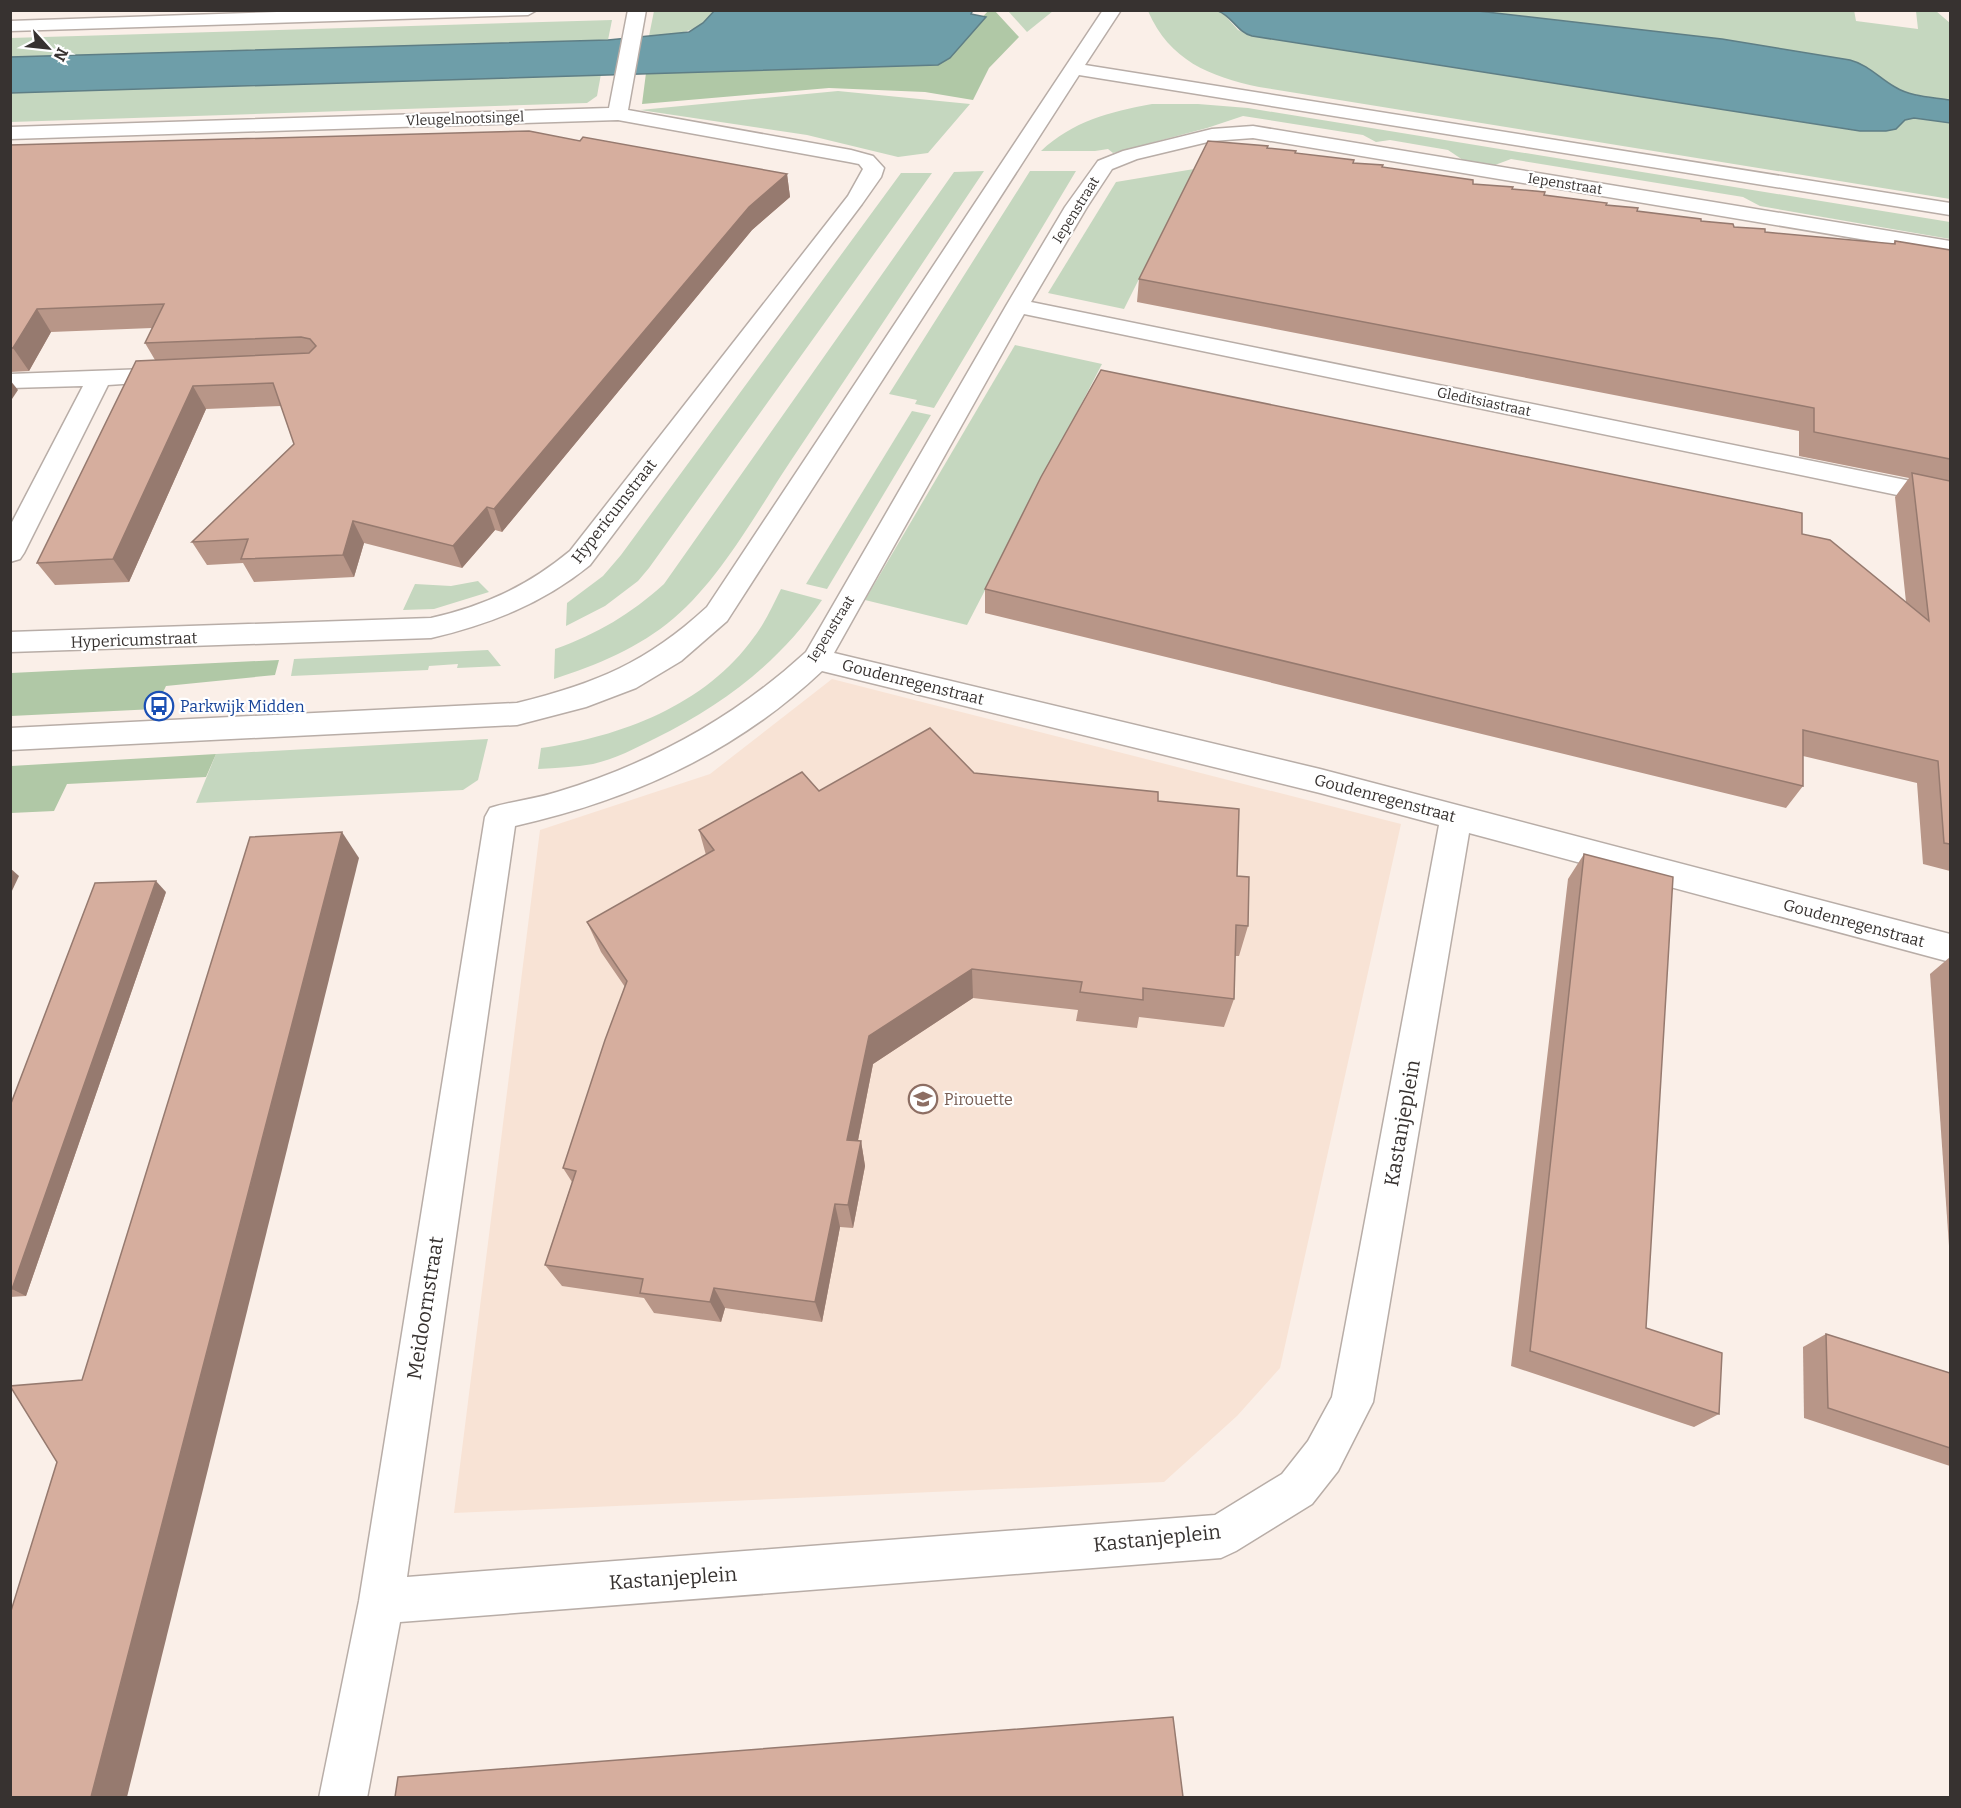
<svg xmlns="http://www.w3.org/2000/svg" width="1961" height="1808" font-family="Bitter,serif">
<rect width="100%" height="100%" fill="#faefe8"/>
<path fill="#f8e3d5" d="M 832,679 L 1401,824 L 1280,1368 L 1237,1416 L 1164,1482 L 454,1513 L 540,830 L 710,774 Z"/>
<g fill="#c5d7bf">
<path d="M 1854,10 L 1856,21 L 1918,29 L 1916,11 L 1936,11 L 1950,23 L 1950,100 C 1932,97 1911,97 1895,87 C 1879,78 1869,65 1850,60 L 1722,39 L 1478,11 Z"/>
<path d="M 654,11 L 715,11 C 697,34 677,34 649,36 Z"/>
<path d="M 1008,11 L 1053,11 L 1027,32 Z"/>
<path d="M 1148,11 L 1221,11 L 1238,30 L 1252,36 L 1860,131 L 1887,131 L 1896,129 L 1905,120 L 1914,118 L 1950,123 L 1950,199 L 1259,87 C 1209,76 1170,61 1148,11 Z"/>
<path d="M 612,20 L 608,40 L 11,57 L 10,38 Z"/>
<path d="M 601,74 L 597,96 L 587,103 L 11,122 L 11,93 Z"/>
<path d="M 838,91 L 970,104 L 928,153 L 898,157 L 807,135 L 640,110 Z"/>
<path d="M 1152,104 L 1198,104 L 1248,108 L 1950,222 L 1950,239 L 1760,206 L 1743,197 L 1511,159 L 1495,165 L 1463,160 L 1448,150 L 1390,140 L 1376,142 L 1363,135 L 1243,116 L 1207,128 L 1113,153 L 1108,149 L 1095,151 L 1041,151 C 1073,121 1109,112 1152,104 Z"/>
<path d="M 1194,169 L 1124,309 L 1048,293 L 1116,182 Z"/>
<path d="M 984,171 C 919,268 855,365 790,462 C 756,513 721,578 674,618 C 639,648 597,665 554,679 L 555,649 C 597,634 631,614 664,584 L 954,172 Z"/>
<path d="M 1030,171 L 1076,171 L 934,408 L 915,404 L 917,400 L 889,394 Z"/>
<path d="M 901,173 L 932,173 L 649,568 L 638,581 L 605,606 L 566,626 L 567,603 L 603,576 L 621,555 Z"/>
<path d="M 1015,345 L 1102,364 L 967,625 L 865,600 Z"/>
<path d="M 912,411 L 931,415 L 827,589 L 806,584 Z"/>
<path d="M 478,581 L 489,592 L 434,609 L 403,610 L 415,584 L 451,586 Z"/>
<path d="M 781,589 L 822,600 C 780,662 723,705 656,738 C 636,748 615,759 593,764 C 575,767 556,768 538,769 L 541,748 C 620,737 706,705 754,637 C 765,623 773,605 781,589 Z"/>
<path d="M 488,650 L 501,666 L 457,668 L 458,664 L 429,666 L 428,670 L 291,676 L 294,659 Z"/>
<path d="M 488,739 L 478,780 L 463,790 L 196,803 L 216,754 Z"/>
</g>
<g fill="#b0c8a6">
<path d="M 988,11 L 995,11 L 1019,37 L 989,68 L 973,100 L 925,92 L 829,88 L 642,104 L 646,73 L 938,65 Z"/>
<path d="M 279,660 L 275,675 L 166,686 L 155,709 L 11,716 L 11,673 Z"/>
<path d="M 216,754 L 206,777 L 67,784 L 54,811 L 11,813 L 11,766 Z"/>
</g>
<g fill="#6e9ea9" stroke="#5e7e85" stroke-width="1.5">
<path d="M 715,10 L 973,10 L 971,14 L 986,17 L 950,58 L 938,65 L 11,93 L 10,57 L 608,40 L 689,32 L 703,23 Z"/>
<path d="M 1478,11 L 1722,39 L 1850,60 C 1869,65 1879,78 1895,87 C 1911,97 1932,97 1950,100 L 1950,123 L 1914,118 L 1905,120 L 1896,129 L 1886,131 L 1860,131 L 1252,36 C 1237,32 1232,16 1218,11 Z"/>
</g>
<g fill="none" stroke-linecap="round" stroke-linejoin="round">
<g stroke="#b8ada7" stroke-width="3">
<path id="service" d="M 1103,10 L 1121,10 L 1085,65 L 1950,203 L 1950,215 L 1079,75 L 727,621 L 681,661 L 636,688 L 586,707 L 517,725 L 10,750 L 10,728 L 517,703 C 597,683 646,663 707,607 Z"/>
</g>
<g stroke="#b8ada7" stroke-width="3">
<g id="minor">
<path d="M 338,10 L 537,10 L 528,15 L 10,31 L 10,21 Z"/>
<path d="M 628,10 L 646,10 L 628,110 L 851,150 L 873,156 L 884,168 L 881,177 L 862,204 L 590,565 C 542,604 490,624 431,638 L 10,652 L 10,632 L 431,618 C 484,606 528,586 570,551 L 848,196 L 863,169 L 859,164 L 849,162 L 618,120 L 10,139 L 10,127 L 609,108 Z"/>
<path d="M 1253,126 L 1950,241 L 1950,254 L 1253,138 L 1212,141 L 1137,159 L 1112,169 L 1087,207 L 1031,302 L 1950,489 L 1950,506 L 1024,314 L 834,653 L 1320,769 L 1950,934 L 1950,962 L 1469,833 L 1373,1402 L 1338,1471 L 1312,1504 L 1236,1551 L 1221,1558 L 400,1622 L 367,1798 L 319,1798 L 359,1601 L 485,817 L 490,808 C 512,801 535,799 557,792 C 650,764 734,718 806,652 L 1006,306 L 1065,207 L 1098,161 L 1123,151 L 1212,129 ZM 822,671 L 1320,793 L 1439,825 L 1332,1397 L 1308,1441 L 1282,1474 L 1215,1515 L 407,1577 L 515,826 C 631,800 735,753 822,671 Z"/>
<path d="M 174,368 L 182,370 L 186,375 L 182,380 L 108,385 L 24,553 L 20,559 L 10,562 L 10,526 L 83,386 L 10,388 L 10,374 Z"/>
</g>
</g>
<use href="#service" fill="#fff" fill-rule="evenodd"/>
<use href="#minor" fill="#fff" fill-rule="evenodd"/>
</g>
<g fill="#b89688">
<path d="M 580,141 L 787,174 L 790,197 L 752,230 L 502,532 L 495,530 L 462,568 L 364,543 L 354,577 L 254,582 L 243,563 L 207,565 L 192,542 L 294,444 L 281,406 L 206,409 L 129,582 L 55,585 L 37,563 L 155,360 L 145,343 L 152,328 L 51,332 L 29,371 L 10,372 L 10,145 Z"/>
<path d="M 1268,146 L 1268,148 L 1473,184 L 1765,232 L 1893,244 L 1895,241 L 1950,250 L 1950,871 L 1923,864 L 1917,783 L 1803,756 L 1803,786 L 1786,808 L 985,613 L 985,589 L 1802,534 L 1906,602 L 1895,497 L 1909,478 L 1799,456 L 1799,431 L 1137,302 L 1139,279 Z"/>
<path d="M 974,773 L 1158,801 L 1237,876 L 1248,926 L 1239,956 L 1235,956 L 1234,999 L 1224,1027 L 1139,1017 L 1137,1028 L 1076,1021 L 1078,1010 L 973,998 L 873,1064 L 858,1141 L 861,1141 L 865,1166 L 853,1228 L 840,1227 L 822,1322 L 725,1308 L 721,1322 L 654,1313 L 644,1298 L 562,1286 L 545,1265 L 572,1182 L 563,1168 L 625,987 L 601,952 L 587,922 L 706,855 L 699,830 L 819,791 Z"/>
<path d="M 1584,854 L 1646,1328 L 1719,1414 L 1694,1427 L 1511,1366 L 1568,879 Z"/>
<path d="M 166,892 L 26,1296 L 10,1297 L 10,1106 Z"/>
<path d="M 1950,957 L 1950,1260 L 1930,974 Z"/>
<path d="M 1826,1334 L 1950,1373 L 1950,1466 L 1804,1418 L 1803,1347 Z"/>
</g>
<g fill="#967a6f">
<path d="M 787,174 L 790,197 L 752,230 L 502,532 L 494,509 L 749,207 Z"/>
<path d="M 37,309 L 51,332 L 29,371 L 13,348 Z"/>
<path d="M 10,380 L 18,390 L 10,402 Z"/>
<path d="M 193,386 L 206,409 L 129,582 L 113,559 Z"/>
<path d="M 487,507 L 495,530 L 462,568 L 453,546 Z"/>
<path d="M 353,521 L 364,543 L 354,577 L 343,555 Z"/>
<path d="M 342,832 L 359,858 L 127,1797 L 91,1797 Z"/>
<path d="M 10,868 L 19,876 L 10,895 Z"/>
<path d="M 156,881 L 166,892 L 26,1296 L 12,1289 Z"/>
<path d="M 972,969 L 973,998 L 873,1064 L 853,1165 L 847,1140 L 869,1036 Z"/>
<path d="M 861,1141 L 865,1166 L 853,1228 L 848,1205 Z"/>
<path d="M 835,1204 L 840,1227 L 822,1322 L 815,1302 Z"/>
<path d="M 714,1288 L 725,1308 L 721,1322 L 710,1302 Z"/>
</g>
<g fill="#d6ae9e" stroke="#967a6f" stroke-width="1.5">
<path d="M 529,131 L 580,141 L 583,137 L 787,174 L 749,207 L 494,509 L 487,507 L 453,546 L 353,521 L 343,555 L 241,559 L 248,539 L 192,542 L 294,444 L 273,383 L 193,386 L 113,559 L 37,563 L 136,361 L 309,353 L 316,346 L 310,339 L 301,337 L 145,343 L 164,304 L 37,309 L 13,348 L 10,348 L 10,145 Z"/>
<path d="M 1208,141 L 1268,146 L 1267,148 L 1296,151 L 1295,153 L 1354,160 L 1353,163 L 1383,165 L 1382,167 L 1473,180 L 1473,184 L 1513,187 L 1512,189 L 1545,192 L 1544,195 L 1607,203 L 1606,205 L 1638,208 L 1637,211 L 1701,219 L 1701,221 L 1733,224 L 1734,227 L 1765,229 L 1765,232 L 1895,244 L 1895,241 L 1950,250 L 1950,459 L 1814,432 L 1814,408 L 1139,279 Z"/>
<path d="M 1101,370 L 1802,513 L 1802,534 L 1830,540 L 1929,621 L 1912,473 L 1950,481 L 1950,844 L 1944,843 L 1938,761 L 1803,730 L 1803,786 L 985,589 L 1041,477 Z"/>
<path d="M 930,728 L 974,773 L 1158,792 L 1158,801 L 1239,809 L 1237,876 L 1249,877 L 1248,926 L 1236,925 L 1234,999 L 1143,988 L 1143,1000 L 1080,992 L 1082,982 L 972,969 L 869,1036 L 847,1140 L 861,1141 L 848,1205 L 835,1204 L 815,1302 L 714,1288 L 710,1302 L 640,1293 L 643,1279 L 545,1265 L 576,1171 L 563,1168 L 605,1040 L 627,981 L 587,922 L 714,850 L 699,830 L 802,772 L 819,791 Z"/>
<path d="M 342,832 L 91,1797 L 10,1797 L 10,1614 L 57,1462 L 10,1386 L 82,1380 L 250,837 Z"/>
<path d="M 1584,854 L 1673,877 L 1646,1328 L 1722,1353 L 1719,1414 L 1530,1351 Z"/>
<path d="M 156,881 L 12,1289 L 10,1289 L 10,1106 L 95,883 Z"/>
<path d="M 1826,1334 L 1950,1373 L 1950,1448 L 1828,1408 Z"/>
<path d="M 1173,1717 L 1183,1797 L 395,1797 L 398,1777 Z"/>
</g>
<defs>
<g id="bus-ring" transform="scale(1.5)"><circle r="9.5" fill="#fff" stroke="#1a4fb4" stroke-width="1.5"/><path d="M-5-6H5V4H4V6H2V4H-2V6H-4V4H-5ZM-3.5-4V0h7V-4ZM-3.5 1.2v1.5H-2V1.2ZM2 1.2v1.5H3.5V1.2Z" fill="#1a4fb4"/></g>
<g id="school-ring" transform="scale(1.5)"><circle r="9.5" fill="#fff" stroke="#8d6e63" stroke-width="1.5"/><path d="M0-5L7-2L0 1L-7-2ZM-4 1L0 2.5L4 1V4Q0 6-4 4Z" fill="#8d6e63"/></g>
</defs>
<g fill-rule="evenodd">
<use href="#bus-ring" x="159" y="706"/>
<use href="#school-ring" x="923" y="1099"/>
</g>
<g text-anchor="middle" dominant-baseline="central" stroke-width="4.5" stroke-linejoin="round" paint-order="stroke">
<g font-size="14" fill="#373230" stroke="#fff">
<text transform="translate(465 119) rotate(-2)">Vleugelnootsingel</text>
<text transform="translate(1565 184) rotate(9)">Iepenstraat</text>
<text transform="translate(1076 210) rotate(-58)">Iepenstraat</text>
<text transform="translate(1484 402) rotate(12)">Gleditsiastraat</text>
<text transform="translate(831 629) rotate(-58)">Iepenstraat</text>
</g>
<g font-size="16" fill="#373230" stroke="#fff">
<text transform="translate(614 511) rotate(-52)">Hypericumstraat</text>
<text transform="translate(134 640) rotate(-2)">Hypericumstraat</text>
<text transform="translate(913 682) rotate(14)">Goudenregenstraat</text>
<text transform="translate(1385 798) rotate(15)">Goudenregenstraat</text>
<text transform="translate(1854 923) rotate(15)">Goudenregenstraat</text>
</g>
<g font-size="16" fill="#164399" stroke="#fff" text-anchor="start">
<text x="180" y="706">Parkwijk Midden</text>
</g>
<g font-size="16" fill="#785e54" stroke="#fff" text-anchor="start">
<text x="944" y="1099">Pirouette</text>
</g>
<g font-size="20" fill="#373230" stroke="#fff">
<text transform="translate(1402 1123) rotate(-80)">Kastanjeplein</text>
<text transform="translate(425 1308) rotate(-81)">Meidoornstraat</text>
<text transform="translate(1157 1538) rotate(-6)">Kastanjeplein</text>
<text transform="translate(673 1578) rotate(-4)">Kastanjeplein</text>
</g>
</g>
<rect width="1961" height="1808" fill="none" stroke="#373230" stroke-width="24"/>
<g transform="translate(48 48) rotate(117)" stroke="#ffffff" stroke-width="4.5" paint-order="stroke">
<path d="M0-4.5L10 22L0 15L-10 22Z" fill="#373230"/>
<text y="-9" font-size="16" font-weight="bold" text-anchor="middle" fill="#373230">N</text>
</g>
</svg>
